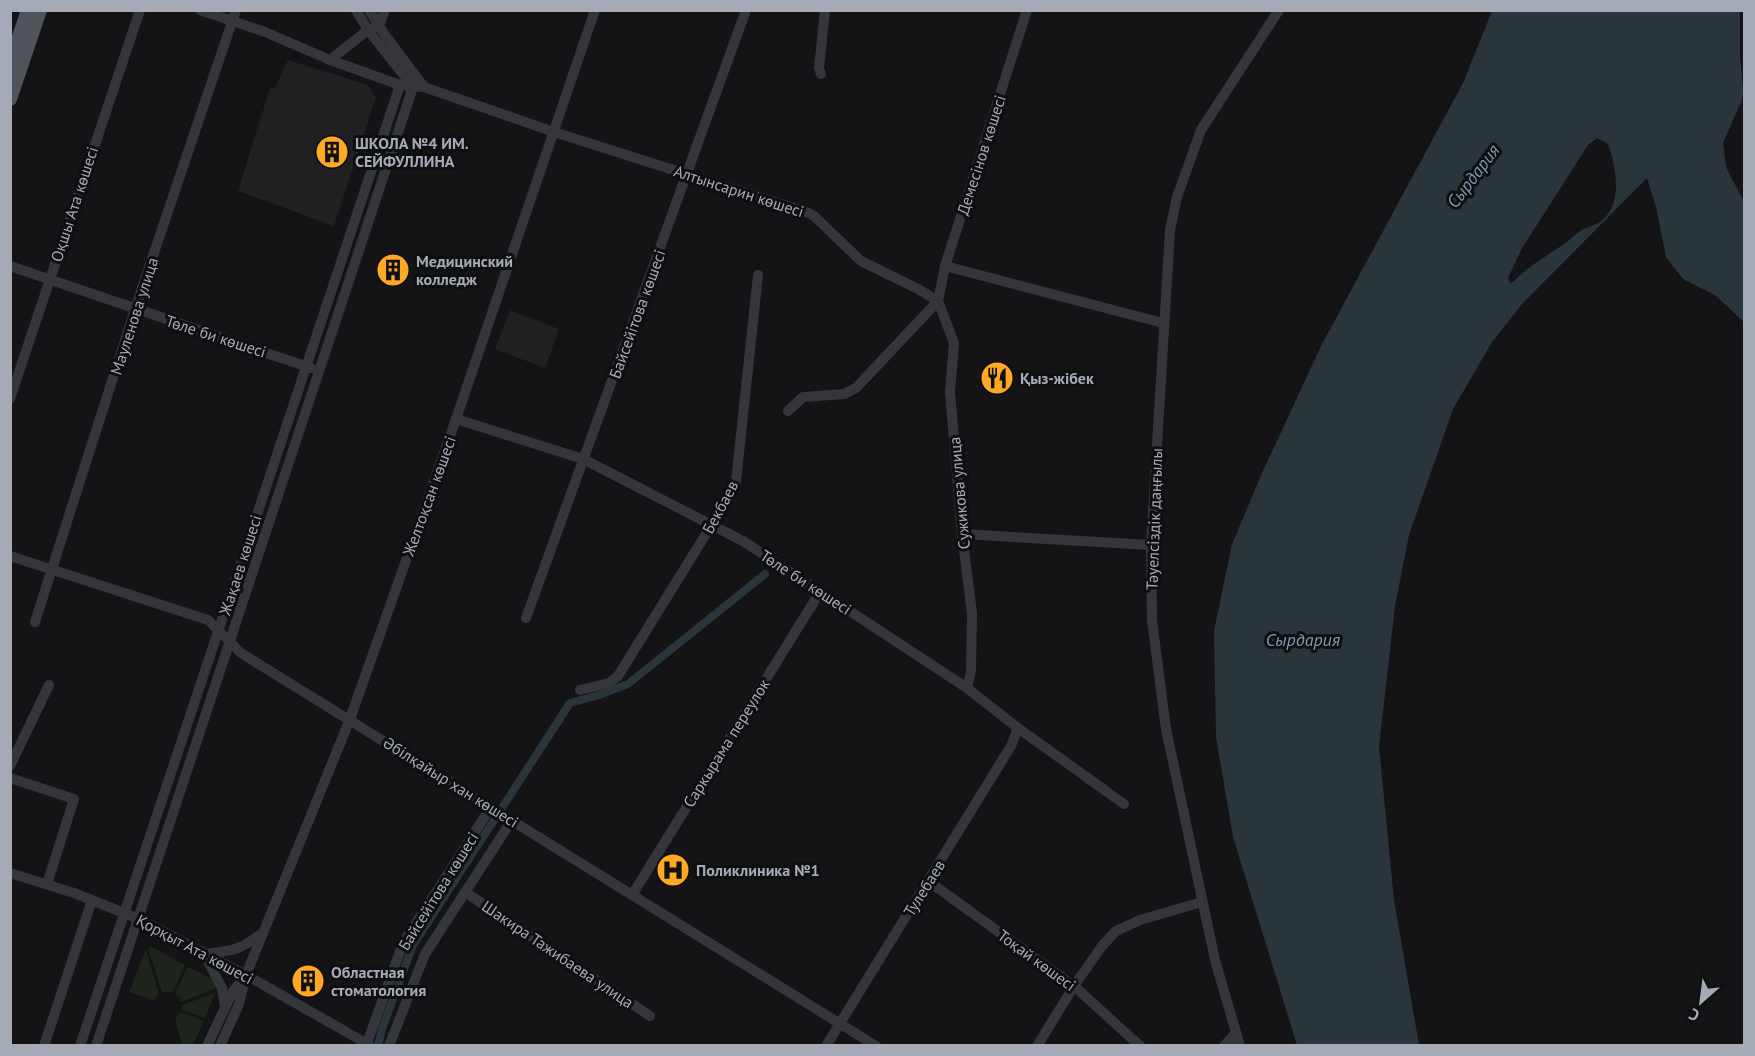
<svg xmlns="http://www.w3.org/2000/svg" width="1755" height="1056" font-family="'PT Sans',sans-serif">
<rect width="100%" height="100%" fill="#141416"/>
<g fill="#202023">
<path d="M 288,60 L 368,85 L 376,97 L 334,226 L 238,191 L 270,88 L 275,88 Z"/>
<path d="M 510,310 L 559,329 L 545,368 L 495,349 Z"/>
</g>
<g fill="#1c241c">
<path d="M 152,947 L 185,965 L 173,992 L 162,992 L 148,948 Z"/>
<path d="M 146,950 L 159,994 L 154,1000 L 129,992 Z"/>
<path d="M 188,967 L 212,979 L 217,988 L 181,1002 L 180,997 L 175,993 Z"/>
<path d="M 215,993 L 205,1018 L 182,1010 L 182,1005 Z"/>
<path d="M 181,1012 L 204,1021 L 193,1045 L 182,1045 L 175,1019 Z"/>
</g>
<path fill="#29343b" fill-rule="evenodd" d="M 1492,11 L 1740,11 L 1740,57 L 1743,89 L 1742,100 L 1723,143 L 1726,167 L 1744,202 L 1744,322 L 1715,295 L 1683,279 L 1666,257 L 1656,207 L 1647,178 L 1522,304 L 1492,342 L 1453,409 L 1409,535 L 1395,606 L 1379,746 L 1394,900 L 1419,1045 L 1297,1045 L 1233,837 L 1216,737 L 1214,631 L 1232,544 L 1263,471 L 1321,346 L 1463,83 ZM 1597,138 L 1608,144 C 1616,168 1624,204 1600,222 C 1594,226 1585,227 1579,232 C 1573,236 1568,242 1561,246 C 1544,258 1527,267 1513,282 L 1510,283 L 1508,278 L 1522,248 L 1588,145 Z"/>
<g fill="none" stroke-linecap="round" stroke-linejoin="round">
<path stroke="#29343b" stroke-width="8" d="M 378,1046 L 382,1029 L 413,945 L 570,703 L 599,695 L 628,684 L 765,574"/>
<g stroke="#35363b" stroke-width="10">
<path d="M 200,10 L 265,32 L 330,60 L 400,85 L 424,87 L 554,132 L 806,212 L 813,215 L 861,261 L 918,289 L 938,301"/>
<path d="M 356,10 L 368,30 L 413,87"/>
<path d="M 369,10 L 385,35 L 424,87"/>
<path d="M 330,60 L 368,30 L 379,26 L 385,10"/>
<path d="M 821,74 L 819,68 L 825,10"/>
<path d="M 10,266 L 311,368"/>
<path d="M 945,266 L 1163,323"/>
<path d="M 938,301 L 954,343 L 950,392 L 962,534 L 972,613 L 971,671 L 967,688"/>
<path d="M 938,301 L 945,266 L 1027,10"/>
<path d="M 10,399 L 140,10"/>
<path d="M 788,411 L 803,397 L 844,394 L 856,388 L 938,301"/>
<path d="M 456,419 L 583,459 L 743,541 L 967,688 L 1018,728 L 1124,804"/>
<path d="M 962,534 L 1151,545"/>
<path d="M 10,556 L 208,620 L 241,653 L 876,1046"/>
<path d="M 526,618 L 746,10"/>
<path d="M 35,622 L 135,309 L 236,10"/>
<path d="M 580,690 L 609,683 L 618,676 L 732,492 L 736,481 L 758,275"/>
<path d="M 10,766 L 49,685"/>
<path d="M 10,778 L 74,799 L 47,884"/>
<path d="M 10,873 L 74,893 L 139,919 L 246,975 L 371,1046"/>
<path d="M 928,881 L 1074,986 L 1140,1046"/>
<path d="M 465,892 L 650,1016"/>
<path d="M 632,895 L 820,592"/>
<path d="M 225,1006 L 222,988 L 204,954 C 230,951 239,951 261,934"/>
<path d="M 44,1046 L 92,900"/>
<path d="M 80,1046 L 400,85"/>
<path d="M 96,1046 L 413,87"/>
<path d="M 207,1046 L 232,993 L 244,977"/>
<path d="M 220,1046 L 239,1004 L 246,975 L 350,719 L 456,419 L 595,10"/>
<path d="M 366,1046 L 403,943 L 491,807"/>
<path d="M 389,1046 L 425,954 L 512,820"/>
<path d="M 826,1046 L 1011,746 L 1018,728"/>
<path d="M 1037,1046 L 1074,986 L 1102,946 L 1116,931 L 1140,920 L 1202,902"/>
<path d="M 1224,1046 L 1236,1033"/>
<path d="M 1240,1046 L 1215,960 L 1166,729 L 1152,620 L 1151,545 L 1170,230 L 1177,197 L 1201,130 L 1279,10"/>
</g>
<g stroke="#50535a" stroke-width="14">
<path d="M 10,64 L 28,10"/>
<path d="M 10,99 L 40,10"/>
</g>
</g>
<defs>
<g id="building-disc" transform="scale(1.725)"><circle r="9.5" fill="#ffa823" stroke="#0f0f11"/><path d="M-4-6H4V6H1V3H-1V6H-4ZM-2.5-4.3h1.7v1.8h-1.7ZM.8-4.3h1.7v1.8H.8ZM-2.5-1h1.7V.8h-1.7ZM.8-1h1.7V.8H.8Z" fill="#111"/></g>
<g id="restaurant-disc" transform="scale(1.725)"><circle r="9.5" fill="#ffa823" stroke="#0f0f11"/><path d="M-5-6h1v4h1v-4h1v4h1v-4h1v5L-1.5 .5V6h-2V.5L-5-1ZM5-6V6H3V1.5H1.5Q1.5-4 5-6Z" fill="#111"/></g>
<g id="hospital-disc" transform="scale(1.725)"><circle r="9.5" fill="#ffa823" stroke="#0f0f11"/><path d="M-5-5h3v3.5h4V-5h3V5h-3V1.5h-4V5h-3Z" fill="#111"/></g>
</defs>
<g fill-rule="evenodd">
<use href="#building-disc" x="332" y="152"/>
<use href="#building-disc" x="393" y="270"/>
<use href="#restaurant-disc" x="997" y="378"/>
<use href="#hospital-disc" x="673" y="870"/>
<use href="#building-disc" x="308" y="981"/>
</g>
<g text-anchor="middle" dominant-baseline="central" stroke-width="6" stroke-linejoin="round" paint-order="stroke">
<g font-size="16" font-weight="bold" fill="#a4abb7" stroke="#0f0f11" text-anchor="start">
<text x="355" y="143">ШКОЛА №4 ИМ.<tspan x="355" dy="18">СЕЙФУЛЛИНА</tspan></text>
<text x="416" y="261">Медицинский<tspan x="416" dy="18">колледж</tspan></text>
<text x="1020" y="378">Қыз-жібек</text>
<text x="696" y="870">Поликлиника №1</text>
<text x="331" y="972">Областная<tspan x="331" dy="18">стоматология</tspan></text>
</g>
<g font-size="16" fill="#a4abb7" stroke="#0f0f11">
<text transform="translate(981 155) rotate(-72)">Демесінов көшесі</text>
<text transform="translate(739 191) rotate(18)">Алтынсарин көшесі</text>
<text transform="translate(74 204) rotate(-72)">Оқшы Ата көшесі</text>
<text transform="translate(637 314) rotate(-70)">Байсейітова көшесі</text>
<text transform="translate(134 316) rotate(-72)">Мауленова улица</text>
<text transform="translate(216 336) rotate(18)">Төле би көшесі</text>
<text transform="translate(959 493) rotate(-95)">Сужикова улица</text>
<text transform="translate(429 496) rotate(-70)">Желтоқсан көшесі</text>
<text transform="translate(720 507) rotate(-62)">Бекбаев</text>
<text transform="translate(1154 519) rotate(-88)">Тәуелсіздік даңғылы</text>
<text transform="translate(240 565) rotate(-72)">Жақаев көшесі</text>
<text transform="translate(806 582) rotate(33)">Төле би көшесі</text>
<text transform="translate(726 743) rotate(-58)">Саркырама переулок</text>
<text transform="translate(451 782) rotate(32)">Әбілқайыр хан көшесі</text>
<text transform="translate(924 888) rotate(-58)">Тулебаев</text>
<text transform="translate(438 891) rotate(-58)">Байсейітова көшесі</text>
<text transform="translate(195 949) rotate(28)">Қорқыт Ата көшесі</text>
<text transform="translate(558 954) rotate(34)">Шакира Тажибаева улица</text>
<text transform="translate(1037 960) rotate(36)">Тоқай көшесі</text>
</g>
<g font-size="18" font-style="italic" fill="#789cb6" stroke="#0f0f11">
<text transform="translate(1473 176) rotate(-53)">Сырдария</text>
<text x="1303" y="639">Сырдария</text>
</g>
</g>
<rect width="1755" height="1056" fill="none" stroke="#a4abb7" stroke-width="24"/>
<g transform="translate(1701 1002) rotate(208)" stroke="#0f0f11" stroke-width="4.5" paint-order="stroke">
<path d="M0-4.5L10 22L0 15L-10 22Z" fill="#a4abb7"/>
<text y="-9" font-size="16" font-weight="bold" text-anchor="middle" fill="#a4abb7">С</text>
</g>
</svg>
